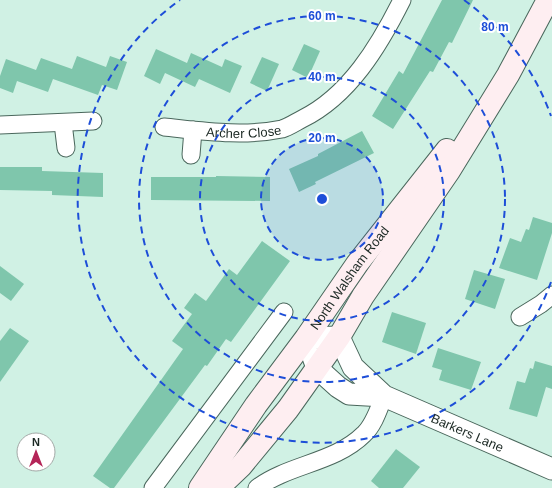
<svg xmlns="http://www.w3.org/2000/svg" width="552" height="488" font-family="Helvetica,sans-serif">
<rect width="100%" height="100%" fill="#d0f1e4"/>
<g fill="#7fc6ac">
<path d="M 442,0 L 473,0 L 452,43 L 449,42 L 433,72 L 430,71 L 393,129 L 372,116 L 399,71 L 403,74 Z"/>
<path d="M 304,44 L 320,51 L 308,78 L 292,70 Z"/>
<path d="M 156,49 L 187,63 L 191,53 L 222,67 L 225,59 L 242,66 L 230,93 L 199,79 L 195,87 L 165,73 L 160,84 L 144,76 Z"/>
<path d="M 77,56 L 106,67 L 110,56 L 127,62 L 117,90 L 102,85 L 98,95 L 53,79 L 48,92 L 17,81 L 13,93 L 0,88 L 0,76 L 6,59 L 36,70 L 41,58 L 72,69 Z"/>
<path d="M 262,57 L 279,64 L 267,91 L 250,83 Z"/>
<path d="M 362,131 L 374,153 L 315,182 L 316,184 L 299,192 L 289,169 L 318,156 L 318,154 Z"/>
<path d="M 0,167 L 42,167 L 42,171 L 103,173 L 103,197 L 52,195 L 52,191 L 0,190 Z"/>
<path d="M 216,176 L 270,177 L 270,201 L 151,200 L 151,177 L 216,177 Z"/>
<path d="M 533,217 L 552,223 L 552,233 L 537,280 L 499,268 L 510,238 L 521,242 L 526,229 L 529,230 Z"/>
<path d="M 262,241 L 290,261 L 231,342 L 226,339 L 207,366 L 205,365 L 114,488 L 110,488 L 93,476 L 183,349 L 172,341 L 192,314 L 184,308 L 195,293 L 206,301 L 229,269 L 237,275 Z"/>
<path d="M 0,266 L 24,284 L 11,301 L 0,293 Z"/>
<path d="M 474,270 L 505,279 L 495,309 L 465,299 Z"/>
<path d="M 392,312 L 426,323 L 416,354 L 382,342 Z"/>
<path d="M 10,328 L 29,341 L 0,382 L 0,341 Z"/>
<path d="M 438,348 L 481,362 L 471,390 L 439,380 L 442,370 L 432,367 Z"/>
<path d="M 535,361 L 552,366 L 552,389 L 546,387 L 537,417 L 509,409 L 517,381 L 525,383 L 530,368 L 533,369 Z"/>
<path d="M 396,449 L 420,467 L 403,488 L 379,488 L 371,481 Z"/>
</g>
<g fill="none" stroke-linecap="round" stroke-linejoin="round">
<g stroke="#4a675c" stroke-width="19">
<g id="minor">
<path d="M 63,123 L 66,148"/>
<path d="M 0,125 L 93,121"/>
<path id="s1" d="M 164,127 C 203,131 243,137 282,129 C 289,127 296,122 302,119 C 349,96 379,46 402,0"/>
<path d="M 191,155 L 193,130"/>
<path d="M 520,317 L 541,304 L 552,295"/>
<path d="M 153,488 L 284,312"/>
<path d="M 257,488 C 289,464 335,463 364,434 C 374,425 379,408 384,396"/>
</g>
</g>
<g stroke="#4a675c" stroke-width="23">
<g id="tertiary">
<path id="s2" d="M 384,396 L 349,394 L 338,387 L 317,368 L 306,338 L 339,337 L 353,367 L 384,396 L 552,469"/>
</g>
</g>
<g stroke="#4a675c" stroke-width="24">
<g id="secondary">
<path id="s3" d="M 200,488 L 256,405 L 306,338 L 357,264 L 447,150"/>
<path d="M 218,488 L 241,466 L 288,409 L 339,337 L 363,296 L 449,171 L 508,75 L 548,0"/>
</g>
</g>
<use href="#minor" stroke="#fff" stroke-width="17"/>
<use href="#tertiary" stroke="#fff" stroke-width="21"/>
<use href="#secondary" stroke="#feeef1" stroke-width="22"/>
</g>
<circle cx="322" cy="199" r="61" fill="#1d4ed8" fill-opacity=".12"/>
<g fill="none" stroke="#1d4ed8" stroke-width="2" stroke-dasharray="7 5">
<circle cx="322" cy="199" r="61"/>
<circle cx="322" cy="199" r="122"/>
<circle cx="322" cy="199" r="183"/>
<path d="M551 282A244 244 0 1 1 180 0M464 0A244 244 0 0 1 551 116"/>
</g>
<g text-anchor="middle" dominant-baseline="central" stroke-width="4" stroke-linejoin="round" paint-order="stroke">
<g font-size="13" fill="#1b2823" stroke="#fff">
<text stroke="none"><textPath href="#s1" startOffset="80">Archer Close</textPath></text>
<text stroke="none"><textPath href="#s3" startOffset="258">North Walsham Road</textPath></text>
<text stroke="none"><textPath href="#s2" startOffset="308">Barkers Lane</textPath></text>
</g>
</g>
<circle cx="322" cy="199" r="6" fill="#1d4ed8" stroke="#fff" stroke-width="2"/>
<g font-size="12" text-anchor="middle" font-weight="bold" fill="#1d4ed8" stroke="#fff" stroke-width="4" stroke-linejoin="round" paint-order="stroke">
<text x="322" y="20">60 m</text>
<text x="495" y="31">80 m</text>
<text x="322" y="81">40 m</text>
<text x="322" y="142">20 m</text>
</g>
<g transform="translate(36 452)"><circle r="19" fill="#ffffff" stroke="#a4a9a7"/>
<path d="M0-3L7 15L0 10L-7 15Z" fill="#b42558"/>
<text y="-6" font-size="11" font-weight="bold" text-anchor="middle" fill="#1b2823">N</text>
</g>
</svg>
